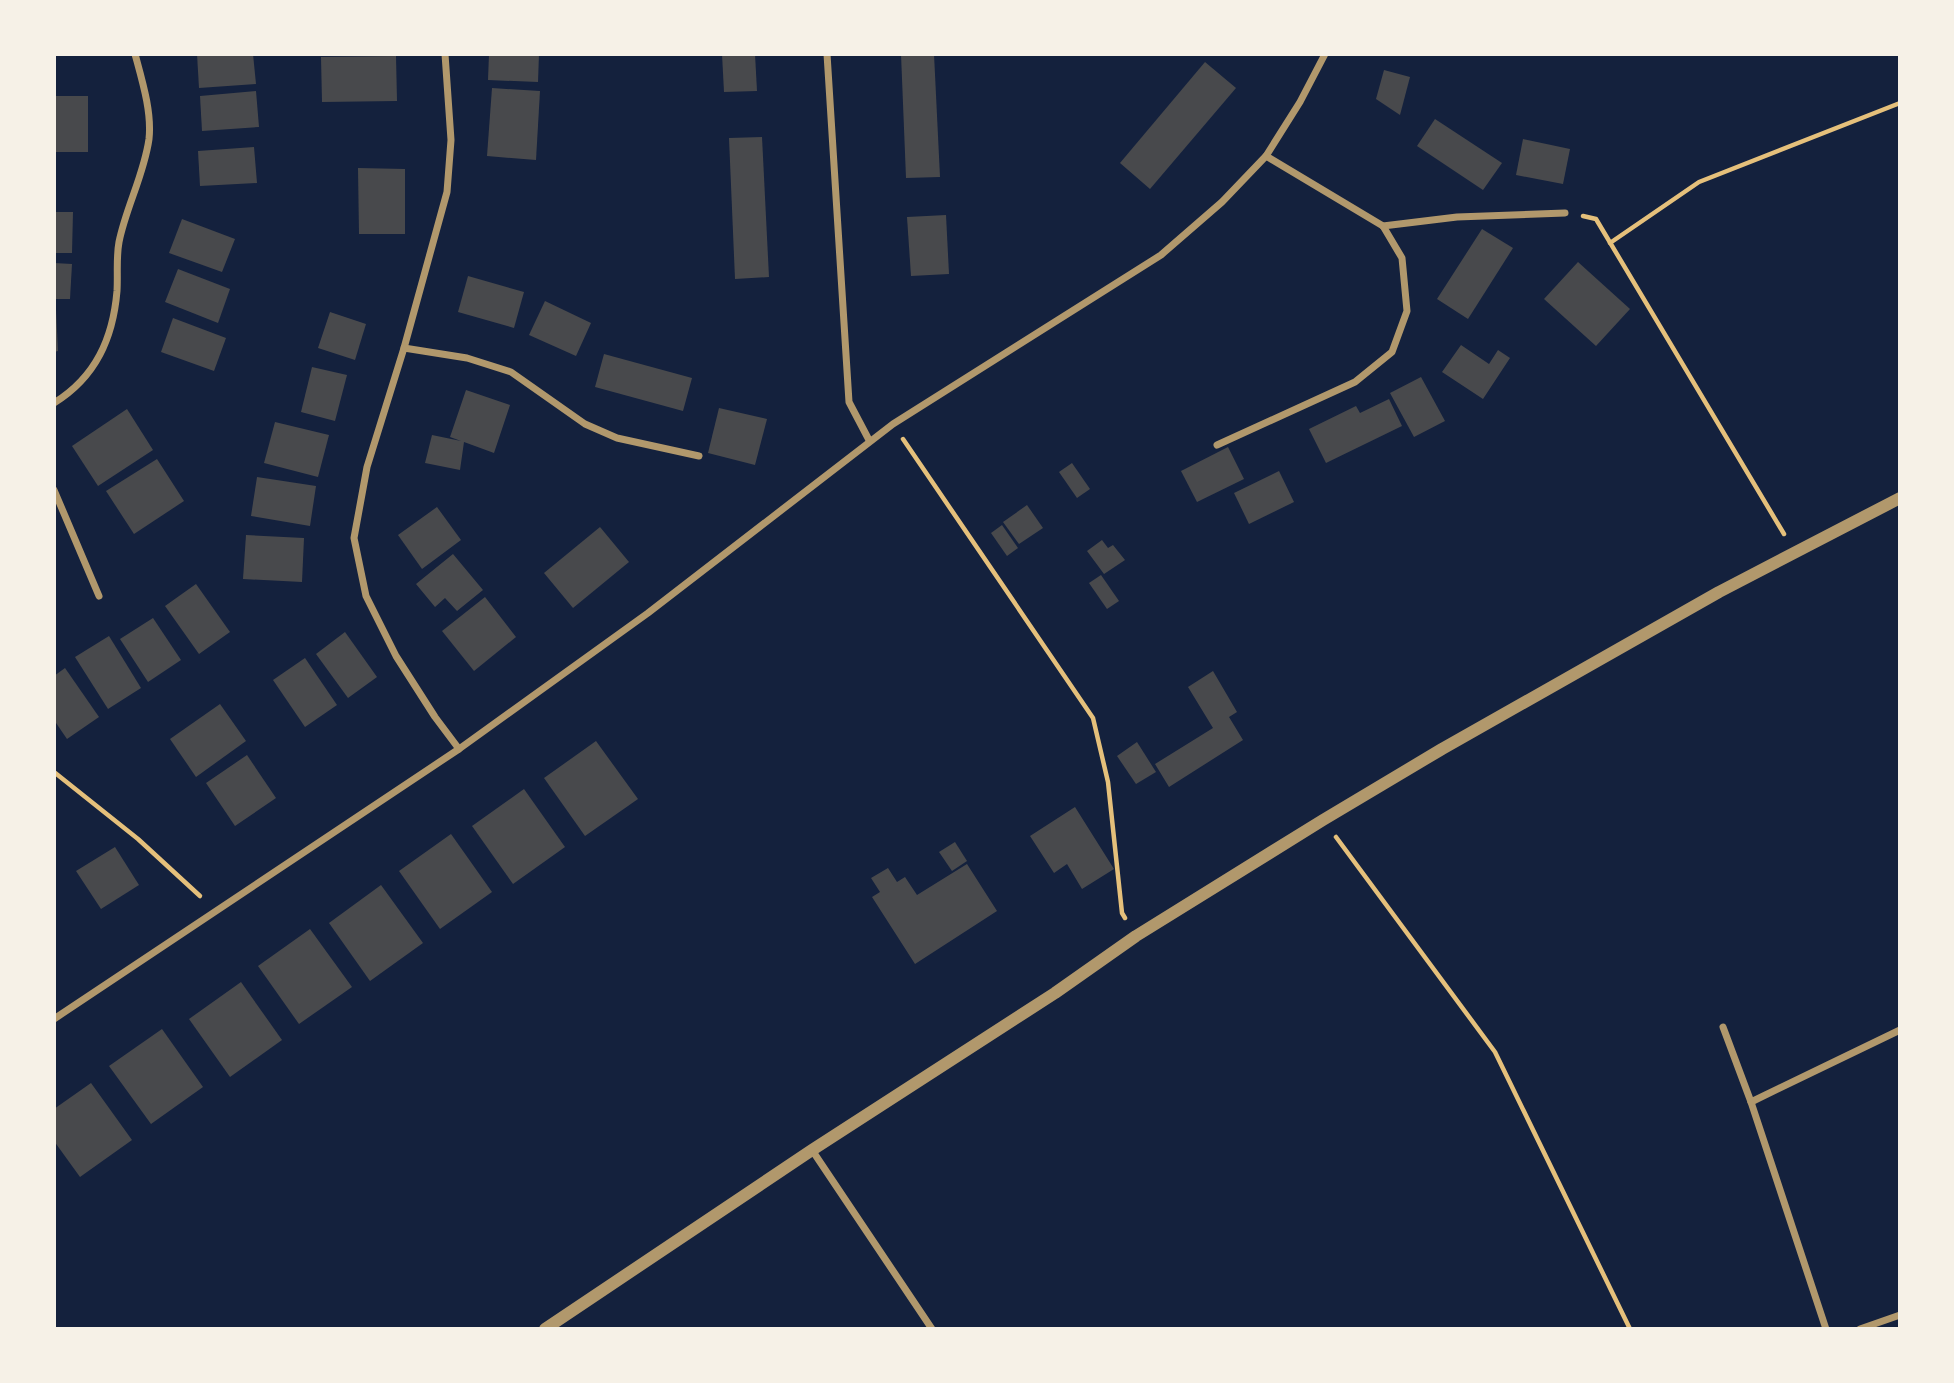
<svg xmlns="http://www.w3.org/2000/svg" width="1954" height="1383" font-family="'Public Sans',sans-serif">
<rect width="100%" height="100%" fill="#14213d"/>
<g fill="#48494c">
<path d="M 197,54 L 253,54 L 256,84 L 199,88 Z"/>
<path d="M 489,54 L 539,54 L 538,82 L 488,80 Z"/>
<path d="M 722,54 L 755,54 L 757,91 L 724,92 Z"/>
<path d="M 901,54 L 934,54 L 940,177 L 906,178 Z"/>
<path d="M 396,56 L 397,101 L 322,102 L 321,57 Z"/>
<path d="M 1205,62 L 1236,88 L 1150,189 L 1120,163 Z"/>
<path d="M 1384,70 L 1410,77 L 1400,115 L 1376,99 Z"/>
<path d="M 492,88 L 540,91 L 536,160 L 487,156 Z"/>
<path d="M 256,91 L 259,127 L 202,131 L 200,96 Z"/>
<rect x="54" y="96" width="34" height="56"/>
<path d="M 1435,119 L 1502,163 L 1483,190 L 1417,146 Z"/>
<path d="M 762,137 L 769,277 L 735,279 L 729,138 Z"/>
<path d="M 1523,139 L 1570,149 L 1563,184 L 1516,175 Z"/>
<path d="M 254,147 L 257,183 L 200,186 L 198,151 Z"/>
<path d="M 358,168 L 405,169 L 405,234 L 359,234 Z"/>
<path d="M 54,212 L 73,212 L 72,253 L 54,253 Z"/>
<path d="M 946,215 L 949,274 L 911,276 L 907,217 Z"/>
<path d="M 182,219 L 235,239 L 222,272 L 169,253 Z"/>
<path d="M 1482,229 L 1513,248 L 1468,319 L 1437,299 Z"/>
<path d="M 1578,262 L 1630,309 L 1596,346 L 1544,299 Z"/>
<path d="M 54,263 L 72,264 L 70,299 L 54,299 Z"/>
<path d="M 178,269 L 230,289 L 218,323 L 165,302 Z"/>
<path d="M 468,276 L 524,292 L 514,328 L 458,312 Z"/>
<path d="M 545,301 L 591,323 L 576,356 L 529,335 Z"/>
<path d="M 54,310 L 56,310 L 58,351 L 54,352 Z"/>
<path d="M 330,312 L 366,324 L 355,360 L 318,348 Z"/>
<path d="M 173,318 L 226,338 L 214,371 L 161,352 Z"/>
<path d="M 1461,345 L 1489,364 L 1498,350 L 1510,358 L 1483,399 L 1442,372 Z"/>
<path d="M 604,354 L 692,378 L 683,411 L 595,387 Z"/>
<path d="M 312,367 L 347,375 L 335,421 L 301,412 Z"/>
<path d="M 1421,377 L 1445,421 L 1414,437 L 1390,393 Z"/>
<path d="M 466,390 L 510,405 L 494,453 L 464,442 L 460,470 L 425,463 L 432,435 L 461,441 L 450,437 Z"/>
<path d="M 1389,399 L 1402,426 L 1326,463 L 1309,429 L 1356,406 L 1360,413 Z"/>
<path d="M 719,408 L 767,419 L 755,465 L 708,453 Z"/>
<path d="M 127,409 L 153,450 L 98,486 L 72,446 Z"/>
<path d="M 275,422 L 329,435 L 318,477 L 264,463 Z"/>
<path d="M 1228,447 L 1244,479 L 1197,502 L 1181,471 Z"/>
<path d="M 157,459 L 184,501 L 134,534 L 106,491 Z"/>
<path d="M 1072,463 L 1090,489 L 1077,498 L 1059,472 Z"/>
<path d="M 1279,471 L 1294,502 L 1249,524 L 1234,493 Z"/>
<path d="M 257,477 L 316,486 L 310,526 L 251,516 Z"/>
<path d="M 1027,505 L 1043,528 L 1019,544 L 1003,522 Z"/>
<path d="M 437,507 L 461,540 L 422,569 L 398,535 Z"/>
<path d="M 1002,525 L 1018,548 L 1007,556 L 991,533 Z"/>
<path d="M 600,527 L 629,562 L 573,608 L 544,573 Z"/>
<path d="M 246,535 L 304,538 L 302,582 L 243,579 Z"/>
<path d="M 1102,540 L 1108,548 L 1113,545 L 1125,560 L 1104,574 L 1087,551 Z"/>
<path d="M 453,554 L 483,590 L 457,611 L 445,598 L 435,607 L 416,584 Z"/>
<path d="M 1101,575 L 1119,601 L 1107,609 L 1089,583 Z"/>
<path d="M 196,584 L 230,632 L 199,654 L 165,606 Z"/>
<path d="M 485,597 L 516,637 L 474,671 L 442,631 Z"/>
<path d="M 153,618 L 181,660 L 148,682 L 120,639 Z"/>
<path d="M 345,632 L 377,677 L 348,698 L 316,654 Z"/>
<path d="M 109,636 L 141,688 L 108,709 L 75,657 Z"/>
<path d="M 305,658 L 337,705 L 305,727 L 273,680 Z"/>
<path d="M 65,668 L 99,717 L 67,739 L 54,720 L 54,676 Z"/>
<path d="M 1213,671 L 1237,712 L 1229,717 L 1243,740 L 1169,787 L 1155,764 L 1213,728 L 1188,687 Z"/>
<path d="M 220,704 L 246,741 L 196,777 L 170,739 Z"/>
<path d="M 596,741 L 638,799 L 585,836 L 544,778 Z"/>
<path d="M 1137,742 L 1156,772 L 1136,784 L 1117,756 Z"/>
<path d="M 247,755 L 276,798 L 235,826 L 206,783 Z"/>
<path d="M 524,789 L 565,847 L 513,884 L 472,826 Z"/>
<path d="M 1075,807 L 1114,869 L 1082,889 L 1067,864 L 1054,873 L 1030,836 Z"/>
<path d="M 451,834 L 492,892 L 440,929 L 399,871 Z"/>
<path d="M 955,842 L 967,861 L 952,871 L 939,852 Z"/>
<path d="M 115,847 L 139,885 L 101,909 L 76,871 Z"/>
<path d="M 967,864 L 997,911 L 915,964 L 872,897 L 880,892 L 871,878 L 888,868 L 897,882 L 905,877 L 917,895 Z"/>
<path d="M 381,885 L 423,943 L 370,981 L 329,923 Z"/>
<path d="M 310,929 L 352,987 L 299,1024 L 258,966 Z"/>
<path d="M 241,982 L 282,1040 L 230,1077 L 189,1019 Z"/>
<path d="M 162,1029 L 203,1087 L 151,1124 L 109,1066 Z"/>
<path d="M 91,1083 L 132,1140 L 80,1177 L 54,1141 L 54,1109 Z"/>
</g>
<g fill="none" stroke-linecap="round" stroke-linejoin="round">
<g stroke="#e5c07b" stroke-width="4.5">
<path d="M 1583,216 L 1596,219 L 1784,534"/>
<path d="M 1610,243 L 1699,182 L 1900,103"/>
<path d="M 903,439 L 1093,718 L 1108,782 L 1122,913 L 1125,918"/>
<path d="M 54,772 L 138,839 L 200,896"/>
<path d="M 1336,837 L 1495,1052 L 1630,1329"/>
</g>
<g stroke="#b1986c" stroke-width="7">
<path d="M 445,54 L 451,140 L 447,192 L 404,348 L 367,467 L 354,538 L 366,596 L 396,656 L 435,717 L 459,749"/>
<path d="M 827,54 L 849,402 L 869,440"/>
<path d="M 1383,226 L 1457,217 L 1565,213"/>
<path d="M 404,348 L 467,358 L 511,372 L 585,424 L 617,438 L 699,456"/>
<path d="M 54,403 C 96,377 113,338 117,291 C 118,275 116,258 119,242 C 126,207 144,175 149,139 C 152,112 142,80 135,54"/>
<path d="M 1217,445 L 1355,382 L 1392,352 L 1407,311 L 1402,258 L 1383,226 L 1266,156"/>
<path d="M 54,490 L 99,596"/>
<path d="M 54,1019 L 459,749 L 648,613 L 893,424 L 1161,255 L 1222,202 L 1266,156 L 1300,102 L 1325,54"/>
<path d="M 1723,1027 L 1751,1102 L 1826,1329"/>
<path d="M 1751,1102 L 1900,1030"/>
<path d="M 812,1150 L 932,1329"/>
<path d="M 1860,1329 L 1900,1315"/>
</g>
<path stroke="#b1986c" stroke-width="12" d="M 545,1329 L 812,1150 L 1055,993 L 1136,936 L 1323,820 L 1442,749 L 1719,592 L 1900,498"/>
</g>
<rect width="1954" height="1383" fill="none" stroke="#f6f1e7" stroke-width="112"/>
</svg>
